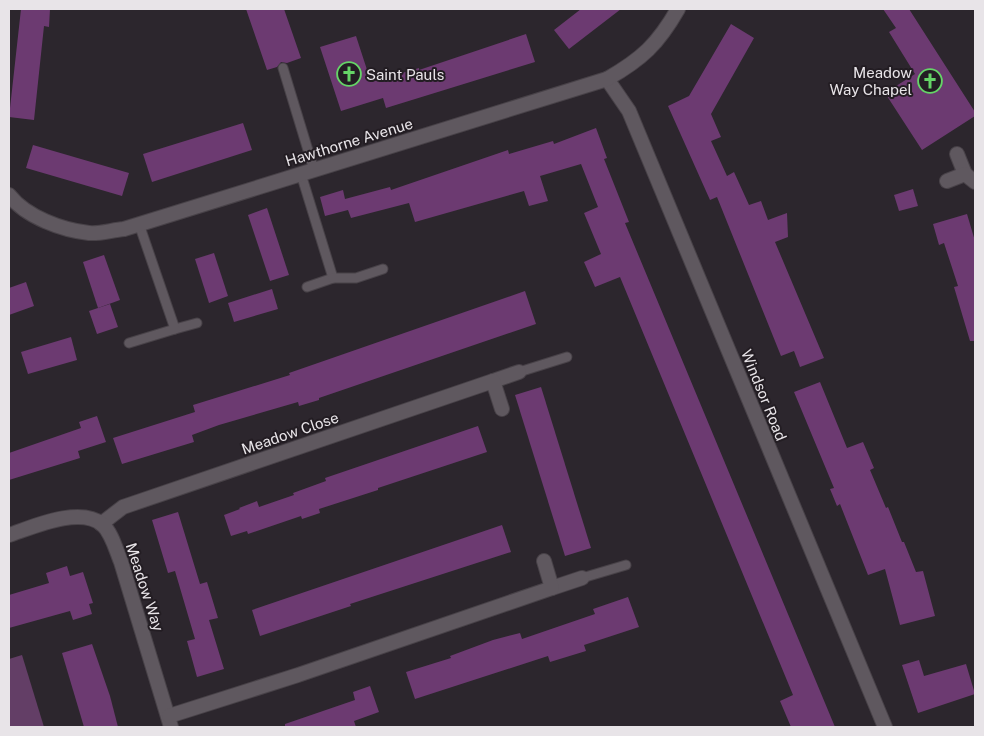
<svg xmlns="http://www.w3.org/2000/svg" width="984" height="736" font-family="'Public Sans',sans-serif">
<rect width="100%" height="100%" fill="#2c262d"/>
<path fill="#633e66" d="M 22,655 L 44,727 L 9,727 L 9,659 Z"/>
<g fill="#6c3a71">
<path d="M 21,9 L 50,9 L 49,27 L 44,26 L 34,120 L 9,117 Z"/>
<path d="M 246,9 L 284,9 L 301,58 L 287,63 L 281,62 L 277,67 L 267,70 Z"/>
<path d="M 581,9 L 621,9 L 569,49 L 554,30 Z"/>
<path d="M 883,9 L 909,9 L 975,112 L 975,116 L 922,150 L 885,93 L 915,74 L 889,32 L 896,28 Z"/>
<path d="M 731,24 L 754,38 L 711,114 L 721,137 L 711,141 L 727,176 L 734,172 L 749,205 L 761,201 L 768,220 L 787,213 L 788,237 L 775,242 L 824,358 L 800,367 L 794,351 L 781,356 L 717,197 L 710,200 L 668,106 L 689,96 Z"/>
<path d="M 526,34 L 535,62 L 386,108 L 383,98 L 341,111 L 320,47 L 356,36 L 371,82 L 419,68 L 419,70 Z"/>
<path d="M 243,123 L 252,150 L 152,182 L 143,154 Z"/>
<path d="M 596,128 L 607,158 L 604,159 L 629,222 L 625,223 L 835,727 L 791,727 L 780,701 L 793,695 L 620,277 L 595,287 L 584,262 L 601,254 L 584,213 L 598,207 L 581,164 L 540,176 L 548,201 L 529,206 L 524,191 L 415,222 L 409,203 L 351,218 L 348,210 L 325,216 L 320,197 L 343,190 L 345,199 L 390,187 L 391,190 L 508,150 L 509,154 L 553,141 L 554,144 Z"/>
<path d="M 33,145 L 129,173 L 122,196 L 26,168 Z"/>
<path d="M 913,189 L 918,206 L 899,211 L 894,195 Z"/>
<path d="M 267,208 L 289,275 L 270,281 L 248,215 Z"/>
<path d="M 967,214 L 975,241 L 975,341 L 970,341 L 954,287 L 958,286 L 944,243 L 939,245 L 933,224 Z"/>
<path d="M 214,253 L 228,296 L 209,303 L 195,259 Z"/>
<path d="M 104,255 L 120,300 L 98,308 L 83,262 Z"/>
<path d="M 26,282 L 34,306 L 9,315 L 9,288 Z"/>
<path d="M 272,289 L 278,309 L 234,322 L 228,303 Z"/>
<path d="M 525,291 L 536,324 L 319,398 L 319,400 L 299,406 L 298,402 L 219,425 L 192,435 L 194,442 L 122,464 L 113,438 L 195,412 L 193,405 L 290,375 L 289,373 L 315,364 Z"/>
<path d="M 110,304 L 118,327 L 97,334 L 89,311 Z"/>
<path d="M 71,337 L 77,360 L 28,374 L 21,352 Z"/>
<path d="M 820,382 L 847,448 L 863,442 L 874,468 L 870,470 L 886,508 L 888,507 L 902,542 L 904,542 L 916,572 L 923,571 L 935,616 L 900,625 L 885,569 L 868,575 L 840,504 L 837,506 L 830,489 L 834,488 L 794,392 Z"/>
<path d="M 541,387 L 591,548 L 565,556 L 515,395 Z"/>
<path d="M 97,416 L 106,442 L 78,451 L 80,458 L 9,480 L 9,453 L 81,428 L 79,422 Z"/>
<path d="M 478,426 L 487,452 L 378,488 L 378,490 L 319,509 L 320,513 L 302,519 L 301,516 L 248,534 L 247,531 L 231,536 L 224,515 L 240,509 L 239,508 L 257,501 L 259,507 L 294,495 L 293,493 L 326,481 L 325,478 Z"/>
<path d="M 178,512 L 200,584 L 207,582 L 218,618 L 209,620 L 224,669 L 197,677 L 187,641 L 195,639 L 175,571 L 168,573 L 152,520 Z"/>
<path d="M 502,525 L 511,552 L 350,604 L 351,606 L 260,636 L 252,610 Z"/>
<path d="M 67,566 L 70,576 L 83,572 L 93,603 L 89,604 L 92,614 L 73,620 L 70,611 L 9,628 L 9,595 L 49,583 L 46,573 Z"/>
<path d="M 628,597 L 639,627 L 584,645 L 586,651 L 550,662 L 548,656 L 415,699 L 406,672 L 451,658 L 450,656 L 493,640 L 520,633 L 522,639 L 595,614 L 593,609 Z"/>
<path d="M 92,644 L 110,696 L 118,727 L 84,727 L 62,653 Z"/>
<path d="M 919,660 L 924,676 L 966,664 L 975,694 L 918,713 L 902,665 Z"/>
<path d="M 370,686 L 379,712 L 354,721 L 356,727 L 285,727 L 285,724 L 355,700 L 353,692 Z"/>
</g>
<g fill="none" stroke-linecap="round" stroke-linejoin="round">
<g stroke="#484248" stroke-width="11">
<g id="service">
<path d="M 283,68 L 314,170"/>
<path d="M 301,174 L 333,278 L 307,287"/>
<path d="M 333,278 L 356,278 L 383,269"/>
<path d="M 175,329 L 197,323"/>
<path d="M 129,343 L 175,329 L 139,224"/>
<path d="M 519,372 L 567,357"/>
<path d="M 582,578 L 626,565"/>
</g>
</g>
<g stroke="#484248" stroke-width="16">
<g id="minor">
<path d="M 607,79 L 629,111 L 885,727"/>
<path d="M 957,154 L 965,174"/>
<path d="M 947,181 L 965,174 L 975,182"/>
<path d="M 9,195 C 26,217 62,230 89,233 C 100,234 112,230 124,229 L 607,79 C 642,59 658,44 678,9"/>
<path d="M 493,381 L 519,372"/>
<path d="M 101,524 L 123,507 L 493,381 L 502,409"/>
<path d="M 9,535 C 33,527 79,506 102,524 C 112,533 116,550 121,562 L 171,727"/>
<path d="M 552,588 L 582,578"/>
<path d="M 169,716 L 298,675 L 552,588 L 544,561"/>
</g>
</g>
<use href="#service" stroke="#5f585f" stroke-width="9"/>
<use href="#minor" stroke="#5f585f" stroke-width="14"/>
</g>
<defs>
<g id="church-ring" transform="scale(1.25)"><circle r="9.5" fill="#231d23" stroke="#65d467" stroke-width="1.5"/><path d="M-1.2-6h2.4v3.5h3.3v2.4h-3.3V6h-2.4V-.1h-3.3v-2.4h3.3Z" fill="#65d467"/></g>
</defs>
<g fill-rule="evenodd">
<use href="#church-ring" x="349" y="74"/>
<use href="#church-ring" x="930" y="81"/>
</g>
<g text-anchor="middle" dominant-baseline="central" stroke-width="4" stroke-linejoin="round" paint-order="stroke">
<g font-size="15" fill="#e8e4e8" stroke="#231d23" text-anchor="end">
<text x="912" y="72">Meadow<tspan x="912" dy="17">Way Chapel</tspan></text>
<text x="366" y="74" text-anchor="start">Saint Pauls</text>
</g>
<g font-size="15" fill="#e8e4e8" stroke="#231d23">
<text transform="translate(349 142) rotate(-17)">Hawthorne Avenue</text>
<text transform="translate(764 395) rotate(68)">Windsor Road</text>
<text transform="translate(290 433) rotate(-19)">Meadow Close</text>
<text transform="translate(145 587) rotate(72)">Meadow Way</text>
</g>
</g>
<rect width="984" height="736" fill="none" stroke="#e8e4e8" stroke-width="20"/>
</svg>
